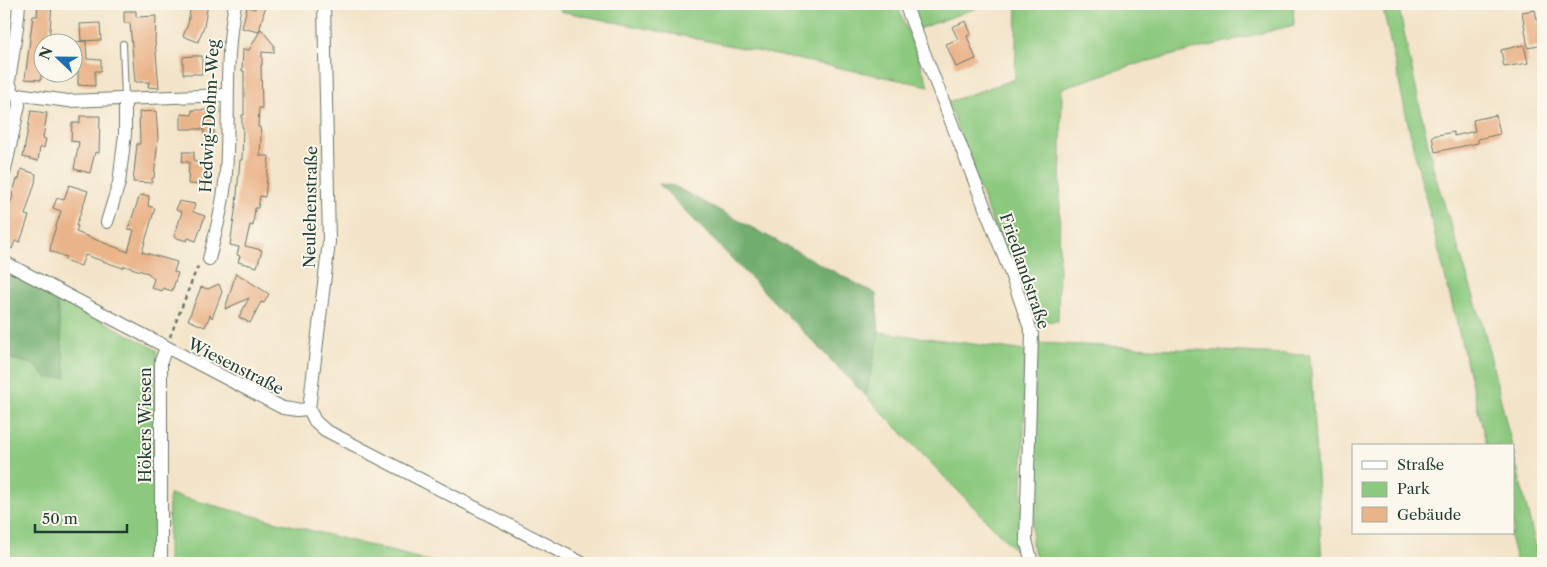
<svg xmlns="http://www.w3.org/2000/svg" width="1547" height="567" font-family="'Libre Caslon Text',serif">
<rect width="100%" height="100%" fill="#fbf7ec"/>
<filter id="ink" filterUnits="userSpaceOnUse"><feTurbulence type="fractalNoise" baseFrequency=".02" numOctaves="2"/><feDisplacementMap in="SourceGraphic" scale="10" xChannelSelector="R" yChannelSelector="G"/><feConvolveMatrix kernelMatrix="1 2 1 2 8 2 1 2 1" color-interpolation-filters="sRGB"/></filter>
<filter id="wash" filterUnits="userSpaceOnUse"><feTurbulence type="fractalNoise" baseFrequency=".0096" numOctaves="4" result="noise"/><feDisplacementMap in="SourceGraphic" scale="20" xChannelSelector="R" yChannelSelector="G"/><feGaussianBlur stdDeviation="1.12" result="paint"/><feColorMatrix in="noise" values="0 0 0 0 0 0 0 0 0 0 0 0 0 0 0 0 0 1.4 0 .05"/><feComposite in="paint" operator="in"/></filter>
<g filter="url(#wash)">
<rect width="100%" height="100%" fill="#f3e4c9"/>
<g fill="#8cc97f" stroke="#56835a">
<path d="M 560,4 L 897,4 L 929,86 L 560,11 Z"/>
<path d="M 909,4 L 988,4 L 918,29 Z"/>
<path d="M 1017,4 L 1293,4 L 1294,25 L 1133,65 L 1062,88 L 1058,321 L 1035,321 L 1011,274 L 948,102 L 1015,79 Z"/>
<path d="M 1382,4 L 1398,4 L 1434,172 L 1483,326 L 1512,446 L 1487,446 L 1413,146 Z"/>
<path d="M 56,296 L 157,350 L 154,563 L 4,563 L 4,357 L 33,364 L 47,378 Z"/>
<path d="M 879,332 L 1027,351 L 1020,539 L 1026,563 L 1023,563 L 1025,560 L 866,396 Z"/>
<path d="M 1036,343 L 1310,355 L 1322,563 L 1039,563 L 1032,546 Z"/>
<path d="M 1513,452 L 1540,563 L 1517,563 L 1509,533 L 1513,533 Z"/>
<path d="M 169,494 L 437,563 L 168,563 Z"/>
</g>
<g fill="#71ad6e" stroke="#487551">
<path d="M 659,184 L 674,186 L 876,294 L 879,332 L 866,396 Z"/>
<path d="M 4,270 L 56,296 L 66,377 L 47,378 L 33,364 L 4,357 Z"/>
</g>
<g id="blocks">
<g fill="#eab48a">
<path d="M 38,4 L 52,4 L 49,42 L 42,42 L 42,76 L 41,75 L 41,80 L 25,79 L 33,16 L 37,16 Z"/>
<path d="M 191,4 L 208,4 L 204,26 L 198,42 L 183,36 L 188,24 Z"/>
<path d="M 256,4 L 266,4 L 259,32 L 242,28 L 247,7 L 255,9 Z"/>
<path d="M 1535,10 L 1538,24 L 1543,23 L 1543,45 L 1528,48 L 1522,12 Z"/>
<path d="M 124,11 L 136,11 L 136,17 L 156,16 L 155,41 L 159,88 L 148,87 L 149,82 L 135,82 L 130,23 L 124,23 Z"/>
<path d="M 966,21 L 971,34 L 967,36 L 976,59 L 956,67 L 946,44 L 958,39 L 952,27 Z"/>
<path d="M 100,23 L 101,40 L 81,41 L 80,24 Z"/>
<path d="M 261,29 L 274,45 L 274,53 L 262,52 L 262,65 L 261,65 L 262,108 L 259,108 L 258,127 L 260,127 L 261,134 L 260,156 L 269,156 L 265,197 L 260,196 L 258,208 L 255,208 L 253,226 L 250,225 L 245,246 L 262,250 L 257,267 L 238,262 L 240,256 L 237,255 L 239,247 L 230,245 L 236,205 L 240,160 L 242,160 L 243,127 L 242,127 L 242,115 L 244,115 L 244,71 L 242,71 L 243,49 L 249,50 Z"/>
<path d="M 86,41 L 87,59 L 101,60 L 101,71 L 95,71 L 95,86 L 78,85 L 78,67 L 72,67 L 72,42 Z"/>
<path d="M 1524,45 L 1528,63 L 1504,67 L 1501,50 Z"/>
<path d="M 192,56 L 202,56 L 202,74 L 183,74 L 183,57 Z"/>
<path d="M 192,110 L 214,110 L 214,135 L 204,136 L 204,129 L 181,129 L 181,114 L 192,115 Z"/>
<path d="M 31,111 L 47,113 L 43,138 L 46,139 L 44,148 L 40,147 L 38,161 L 23,157 Z"/>
<path d="M 156,111 L 158,138 L 154,178 L 152,178 L 152,183 L 133,182 L 137,144 L 140,144 L 139,112 Z"/>
<path d="M 1496,115 L 1500,134 L 1478,139 L 1478,143 L 1435,152 L 1432,136 L 1454,132 L 1454,136 L 1475,131 L 1473,120 Z"/>
<path d="M 80,116 L 100,116 L 99,153 L 95,152 L 90,173 L 74,169 L 79,142 L 71,141 L 72,123 L 80,123 Z"/>
<path d="M 183,152 L 194,152 L 194,162 L 206,162 L 205,185 L 188,184 L 189,162 L 182,162 Z"/>
<path d="M 21,169 L 36,174 L 35,183 L 25,215 L 29,216 L 20,242 L 15,241 L 12,249 L 4,245 L 4,221 L 13,196 L 12,195 L 17,179 L 19,179 Z"/>
<path d="M 69,185 L 88,191 L 76,226 L 78,226 L 76,232 L 128,252 L 134,230 L 128,229 L 140,195 L 149,196 L 148,206 L 155,208 L 142,252 L 177,262 L 174,272 L 178,273 L 172,291 L 163,288 L 162,291 L 151,288 L 154,279 L 148,273 L 124,266 L 123,268 L 85,255 L 81,266 L 64,260 L 66,257 L 50,251 L 52,239 L 61,211 L 53,208 L 57,198 L 64,200 Z"/>
<path d="M 179,201 L 195,204 L 193,212 L 205,216 L 196,241 L 188,238 L 187,241 L 174,237 L 182,212 L 176,210 Z"/>
<path d="M 236,273 L 269,294 L 264,303 L 261,302 L 250,323 L 239,317 L 249,298 L 225,309 Z"/>
<path d="M 219,284 L 222,292 L 212,318 L 210,315 L 205,327 L 188,320 L 201,287 L 208,289 Z"/>
</g>
</g>
</g>
<g filter="url(#ink)">
<use href="#blocks" fill-opacity="0" stroke="#697768" stroke-width="1"/>
<g fill="none" stroke-linecap="round" stroke-linejoin="round">
<g stroke="#697768" stroke-width="8">
<path id="lane" d="M 123,44 L 125,98"/>
</g>
<g stroke="#697768" stroke-width="14">
<g id="street">
<path d="M 324,4 L 329,242 L 309,409 L 315,421 L 325,430 L 582,563"/>
<path d="M 905,4 L 1011,274 L 1032,334 L 1026,540 L 1032,563"/>
<path d="M 18,97 L 24,95 L 68,101 L 227,95"/>
<path d="M 4,174 L 19,105 L 18,97 L 12,91 L 9,81 L 17,27 L 19,4"/>
<path d="M 107,222 L 119,183 L 125,134 L 125,98"/>
<path d="M 209,259 C 216,231 224,202 226,173 C 230,116 224,60 235,4"/>
<path d="M 4,262 L 283,408 L 297,410 L 309,409"/>
<path d="M 161,563 L 161,361 L 166,348"/>
</g>
</g>
<path stroke="#697768" stroke-width="2.5" stroke-dasharray="4 4" stroke-linecap="butt" d="M 170,337 L 197,268 L 200,266"/>
<use href="#lane" stroke="#fff" stroke-width="6"/>
<use href="#street" stroke="#fff" stroke-width="12"/>
</g>
</g>
<g text-anchor="middle" dominant-baseline="central" stroke-width="4" stroke-linejoin="round" paint-order="stroke">
<g font-size="16" fill="#1f3d34" stroke="#fbf7ec">
<text transform="translate(209 116) rotate(-87)">Hedwig-Dohm-Weg</text>
<text transform="translate(310 207) rotate(-89)">Neulehenstraße</text>
<text transform="translate(1025 271) rotate(71)">Friedlandstraße</text>
<text transform="translate(236 366) rotate(27)">Wiesenstraße</text>
<text transform="translate(145 425) rotate(-90)">Hökers Wiesen</text>
</g>
</g>
<rect width="1547" height="567" fill="none" stroke="#fbf7ec" stroke-width="20"/>
<rect x="1352" y="444" width="162" height="90" fill="#fbf7ec" stroke="#a3ada2"/>
<rect x="1362" y="461" width="25" height="8" fill="#ffffff" stroke="#a3ada2"/>
<text x="1397" y="470" font-size="15" fill="#1f3d34">Straße</text>
<rect x="1362" y="482" width="25" height="15" fill="#8cc97f" stroke="#a3ada2"/>
<text x="1397" y="494" font-size="15" fill="#1f3d34">Park</text>
<rect x="1362" y="507" width="25" height="15" fill="#eab48a" stroke="#a3ada2"/>
<text x="1397" y="520" font-size="15" fill="#1f3d34">Gebäude</text>
<g transform="translate(58 58) rotate(292)"><circle r="24" fill="#fbf7ec" stroke="#a3ada2"/>
<path d="M0-4L9 19L0 12L-9 19Z" fill="#1f6fb2"/>
<text y="-8" font-size="14" font-weight="bold" text-anchor="middle" fill="#1f3d34">N</text>
</g>
<path d="M35 524v8h92v-8" fill="none" stroke="#1f3d34" stroke-width="2.5"/>
<text x="42" y="524" font-size="15" fill="#1f3d34" stroke="#fbf7ec" stroke-width="4" paint-order="stroke">50 m</text>
</svg>
